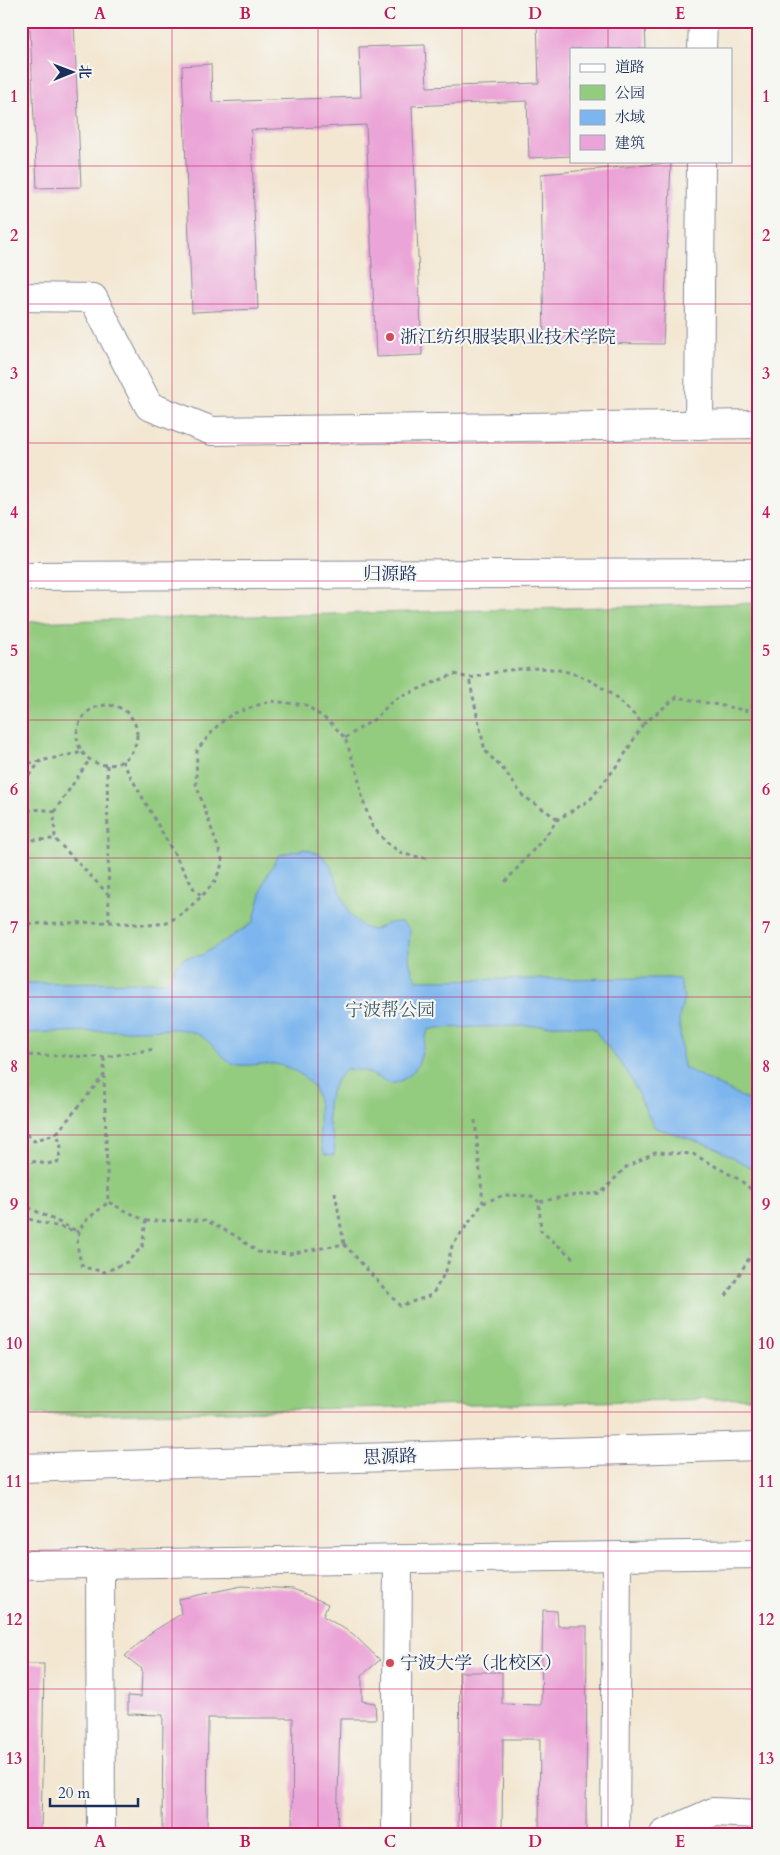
<svg xmlns="http://www.w3.org/2000/svg" width="780" height="1855" font-family="Cardo,'Noto Serif SC',serif">
<rect width="100%" height="100%" fill="#f6f6f2"/>
<filter id="ink" filterUnits="userSpaceOnUse"><feTurbulence type="fractalNoise" baseFrequency=".02" numOctaves="2"/><feDisplacementMap in="SourceGraphic" scale="10" xChannelSelector="R" yChannelSelector="G"/><feConvolveMatrix kernelMatrix="1 2 1 2 8 2 1 2 1" color-interpolation-filters="sRGB"/></filter>
<filter id="wash" filterUnits="userSpaceOnUse"><feTurbulence type="fractalNoise" baseFrequency=".0096" numOctaves="4" result="noise"/><feDisplacementMap in="SourceGraphic" scale="20" xChannelSelector="R" yChannelSelector="G"/><feGaussianBlur stdDeviation="1.12" result="paint"/><feColorMatrix in="noise" values="0 0 0 0 0 0 0 0 0 0 0 0 0 0 0 0 0 1.4 0 .05"/><feComposite in="paint" operator="in"/></filter>
<g filter="url(#wash)">
<rect width="100%" height="100%" fill="#f3e7d2"/>
<path fill="#93cb7f" stroke="#577d6e" d="M 759,603 L 759,1398 L 21,1416 L 21,622 Z"/>
<path fill="#7db6ee" stroke="#4c72a6" d="M 304,849 L 322,855 L 330,865 L 350,915 L 363,927 L 373,930 L 388,923 L 401,922 L 410,929 C 409,947 406,965 417,980 L 667,978 L 679,979 L 684,997 L 679,1018 L 683,1067 L 759,1106 L 759,1172 L 714,1147 L 654,1127 L 628,1073 L 593,1028 L 569,1025 L 437,1028 L 428,1030 C 420,1056 422,1075 392,1084 L 364,1071 L 346,1069 C 331,1084 325,1102 329,1124 C 331,1136 337,1143 334,1155 L 325,1154 C 314,1134 325,1107 313,1087 C 305,1075 289,1066 275,1064 C 260,1062 243,1069 229,1062 C 225,1059 221,1054 218,1051 C 203,1036 197,1031 175,1029 L 21,1033 L 21,983 L 160,982 L 168,981 L 175,966 L 184,958 L 202,955 L 253,923 L 265,879 L 279,855 Z"/>
<g id="blocks">
<g fill="#eba4d7" fill-rule="evenodd">
<path d="M 21,21 L 74,21 L 81,187 L 37,188 L 30,29 L 21,29 Z"/>
<path d="M 537,21 L 645,21 L 646,49 L 571,49 L 571,156 L 529,158 L 527,101 L 412,106 L 422,355 L 376,357 L 366,125 L 251,130 L 258,309 L 192,312 L 182,66 L 211,64 L 212,102 L 361,97 L 359,47 L 425,45 L 427,87 L 539,83 Z"/>
<path d="M 671,163 L 663,344 L 544,343 L 541,174 Z"/>
<path d="M 242,1586 L 293,1589 L 328,1604 L 323,1616 L 353,1634 L 380,1660 L 362,1675 L 362,1701 L 375,1703 L 376,1719 L 340,1719 L 337,1834 L 292,1834 L 293,1718 L 208,1718 L 207,1834 L 162,1834 L 163,1715 L 128,1714 L 128,1696 L 141,1697 L 142,1669 L 125,1656 L 152,1632 L 181,1614 L 179,1599 Z"/>
<path d="M 543,1610 L 557,1611 L 558,1626 L 587,1626 L 586,1833 L 458,1834 L 460,1672 L 502,1672 L 502,1704 L 541,1705 ZM 503,1739 L 540,1739 L 539,1830 L 502,1829 Z"/>
<path d="M 21,1664 L 44,1664 L 41,1834 L 21,1834 Z"/>
</g>
</g>
</g>
<g filter="url(#ink)">
<use href="#blocks" fill-opacity="0" stroke="#878b98" stroke-width="1"/>
<g fill="none" stroke-linecap="round" stroke-linejoin="round">
<g stroke="#878b98" stroke-width="30">
<g id="minor">
<path d="M 702,49 L 703,21"/>
<path d="M 21,297 L 93,298 L 149,406 L 212,431 L 759,424"/>
<path d="M 699,425 L 701,161"/>
<path d="M 21,576 L 759,573"/>
<path d="M 21,1468 L 759,1446"/>
<path d="M 100,1563 L 101,1834"/>
<path d="M 21,1565 L 759,1554"/>
<path d="M 396,1834 L 398,1559"/>
<path d="M 615,1834 L 617,1556"/>
<path d="M 664,1834 L 713,1812 L 759,1814"/>
</g>
</g>
<g stroke="#878b98" stroke-width="3" stroke-dasharray="4 4" stroke-linecap="butt">
<circle cx="107" cy="735" r="30"/>
<path d="M 643,724 L 677,697 L 759,713"/>
<path d="M 345,738 L 376,718 L 393,700 L 454,674 L 469,678"/>
<path d="M 122,761 L 194,889 L 202,896"/>
<path d="M 21,765 L 83,752"/>
<path d="M 107,765 L 109,922"/>
<path d="M 21,777 L 30,774 L 41,761"/>
<path d="M 54,812 L 90,759"/>
<path d="M 28,840 L 25,827 L 25,811 L 41,809 L 54,812 L 55,839"/>
<path d="M 21,849 L 28,840 L 55,839 L 109,895"/>
<path d="M 505,882 L 544,838 L 558,819 L 590,800 L 622,759 L 643,724 C 602,681 572,662 510,670 C 496,671 483,676 469,678 L 485,751 L 504,770 L 523,796 L 558,819"/>
<path d="M 21,924 L 109,922 L 148,925 L 167,923 L 183,913 L 202,896 L 215,881 L 223,862 L 196,784 L 197,750 L 218,725 L 232,714 L 270,701 L 306,705 L 331,723 L 345,738 L 357,772 L 363,801 L 372,826 L 387,843 L 403,854 L 430,859"/>
<path d="M 21,1055 L 104,1057 L 155,1049"/>
<path d="M 104,1075 L 108,1202 L 146,1221 L 142,1247 L 127,1262 L 105,1272 L 83,1267 C 76,1249 73,1231 90,1217 C 96,1212 102,1208 108,1202"/>
<path d="M 475,1120 L 483,1203"/>
<path d="M 21,1129 L 34,1141 L 57,1133"/>
<path d="M 21,1172 L 31,1161 L 46,1164 L 58,1162 L 61,1147 L 57,1133 L 104,1075 L 104,1057"/>
<path d="M 335,1192 L 344,1244"/>
<path d="M 21,1204 L 79,1232 L 21,1217"/>
<path d="M 146,1221 L 205,1220 L 236,1236 L 258,1252 L 289,1254 L 344,1244 L 400,1306 L 432,1295 L 446,1271 L 452,1246 L 483,1203 L 504,1195 L 532,1196 L 539,1202"/>
<path d="M 573,1258 L 541,1231 L 539,1202 L 567,1196 L 601,1193 L 625,1168 L 655,1152 L 693,1154 L 740,1180 L 759,1196"/>
<path d="M 726,1296 L 759,1242"/>
</g>
<use href="#minor" stroke="#fff" stroke-width="28"/>
</g>
</g>
<path fill="none" stroke="#c2185b" stroke-width="1" stroke-opacity="0.55" d="M 172,21 L 172,1834M 318,21 L 318,1834M 462,21 L 462,1834M 608,21 L 608,49M 608,161 L 608,1834M 21,166 L 759,166M 21,304 L 759,304M 21,443 L 759,443M 21,581 L 759,581M 21,720 L 759,720M 21,858 L 759,858M 21,997 L 759,997M 21,1135 L 759,1135M 21,1274 L 759,1274M 21,1412 L 759,1412M 21,1551 L 759,1551M 21,1689 L 759,1689"/>
<g fill="#d1495b" stroke="#f6f6f2" stroke-width="2">
<circle cx="390" cy="337" r="5"/>
<circle cx="390" cy="1663" r="5"/>
</g>
<g text-anchor="middle" dominant-baseline="central" stroke-width="4.5" stroke-linejoin="round" paint-order="stroke">
<g font-size="18" fill="#1b2f5e" stroke="#f6f6f2" text-anchor="start">
<text x="400" y="337">浙江纺织服装职业技术学院</text>
<text x="400" y="1663">宁波大学（北校区）</text>
</g>
<g font-size="18" fill="#1b2f5e" stroke="#f6f6f2">
<text x="390" y="574">归源路</text>
<text transform="translate(390 1457) rotate(-2)">思源路</text>
</g>
<g font-size="18" fill="#395666" stroke="#f6f6f2">
<text x="390" y="1010">宁波帮公园</text>
</g>
</g>
<rect width="780" height="1855" fill="none" stroke="#f6f6f2" stroke-width="55"/>
<rect x="570" y="48" width="162" height="115" fill="#f6f6f2" stroke="#9ea6b7"/>
<rect x="580" y="64" width="25" height="8" fill="#ffffff" stroke="#9ea6b7"/>
<text x="615" y="72" font-size="15" fill="#1b2f5e">道路</text>
<rect x="580" y="85" width="25" height="15" fill="#93cb7f" stroke="#9ea6b7"/>
<text x="615" y="98" font-size="15" fill="#1b2f5e">公园</text>
<rect x="580" y="110" width="25" height="15" fill="#7db6ee" stroke="#9ea6b7"/>
<text x="615" y="122" font-size="15" fill="#1b2f5e">水域</text>
<rect x="580" y="135" width="25" height="15" fill="#eba4d7" stroke="#9ea6b7"/>
<text x="615" y="148" font-size="15" fill="#1b2f5e">建筑</text>
<g transform="translate(72 72) rotate(89)" stroke="#f6f6f2" stroke-width="4" paint-order="stroke">
<path d="M0-4L9 19L0 12L-9 19Z" fill="#1b2f5e"/>
<text y="-8" font-size="14" font-weight="bold" text-anchor="middle" fill="#1b2f5e">北</text>
</g>
<path d="M50 1798v8h88v-8" fill="none" stroke="#1b2f5e" stroke-width="2.5"/>
<text x="58" y="1798" font-size="15" fill="#1b2f5e" stroke="#f6f6f2" stroke-width="4" paint-order="stroke">20 m</text>
<rect x="28" y="28" width="724" height="1800" fill="none" stroke="#c2185b" stroke-width="2"/>
<g font-size="16" text-anchor="middle" font-weight="bold" fill="#c2185b">
<text x="100" y="19">A</text>
<text x="245" y="19">B</text>
<text x="390" y="19">C</text>
<text x="535" y="19">D</text>
<text x="680" y="19">E</text>
<text x="14" y="102">1</text>
<text x="766" y="102">1</text>
<text x="14" y="241">2</text>
<text x="766" y="241">2</text>
<text x="14" y="379">3</text>
<text x="766" y="379">3</text>
<text x="14" y="518">4</text>
<text x="766" y="518">4</text>
<text x="14" y="656">5</text>
<text x="766" y="656">5</text>
<text x="14" y="795">6</text>
<text x="766" y="795">6</text>
<text x="14" y="933">7</text>
<text x="766" y="933">7</text>
<text x="14" y="1072">8</text>
<text x="766" y="1072">8</text>
<text x="14" y="1210">9</text>
<text x="766" y="1210">9</text>
<text x="14" y="1349">10</text>
<text x="766" y="1349">10</text>
<text x="14" y="1487">11</text>
<text x="766" y="1487">11</text>
<text x="14" y="1625">12</text>
<text x="766" y="1625">12</text>
<text x="14" y="1764">13</text>
<text x="766" y="1764">13</text>
<text x="100" y="1847">A</text>
<text x="245" y="1847">B</text>
<text x="390" y="1847">C</text>
<text x="535" y="1847">D</text>
<text x="680" y="1847">E</text>
</g>
</svg>
